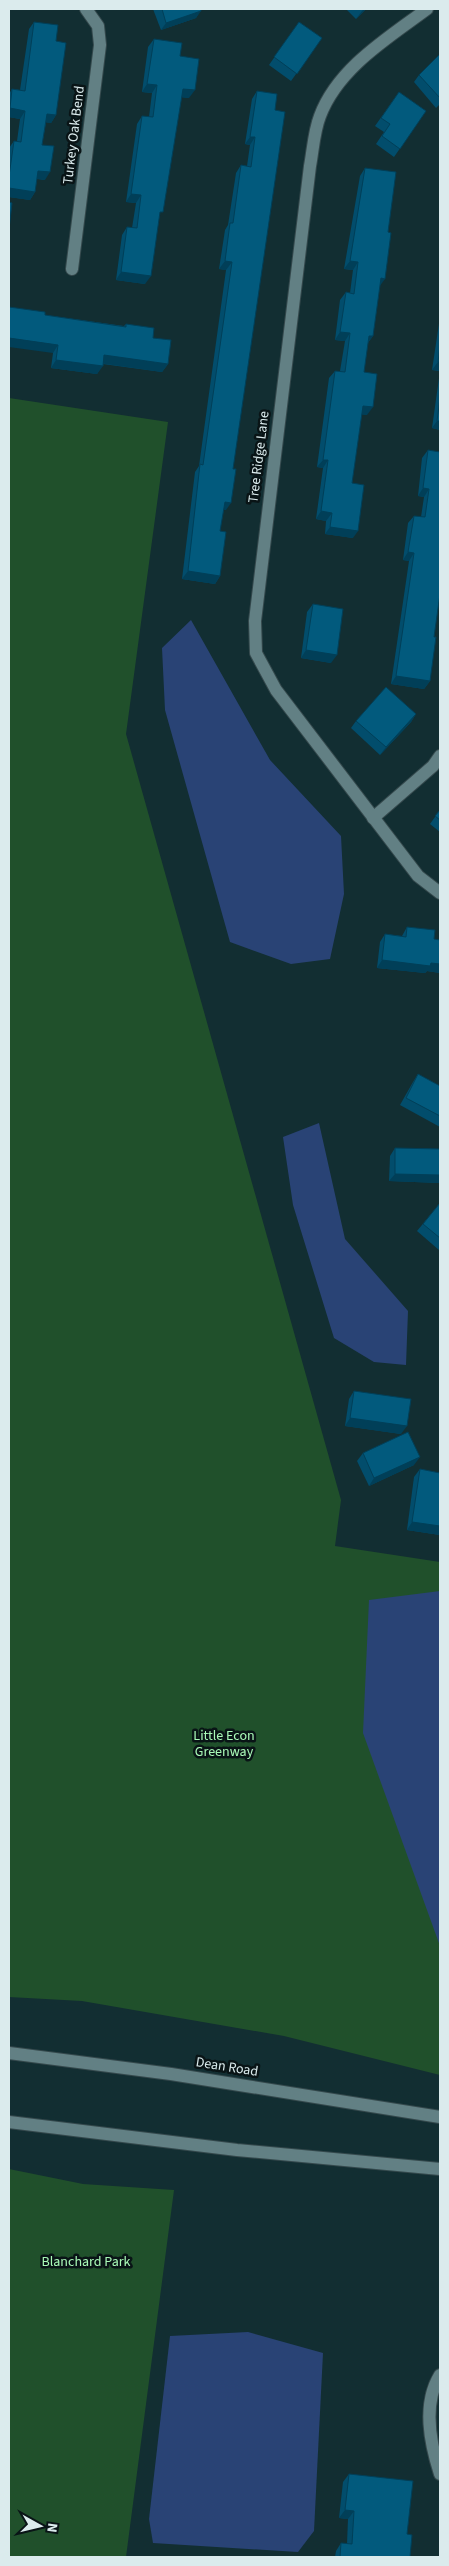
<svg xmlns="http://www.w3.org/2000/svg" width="449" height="2566" font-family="'Source Sans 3',sans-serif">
<rect width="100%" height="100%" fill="#122e32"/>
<g fill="#20502b">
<path d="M 9,398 L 168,422 L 126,734 L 341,1500 L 335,1546 L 440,1562 L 440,2075 L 284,2036 L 82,2001 L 9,1997 Z"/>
<path d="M 9,2169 L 83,2184 L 174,2190 L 126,2557 L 9,2557 Z"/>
</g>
<g fill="#294375">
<path d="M 191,620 L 270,760 L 341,836 L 344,894 L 330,959 L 291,964 L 230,942 L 165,710 L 162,648 Z"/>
<path d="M 319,1123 L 345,1239 L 408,1311 L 406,1365 L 374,1362 L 334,1338 L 293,1205 L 283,1137 Z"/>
<path d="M 440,1591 L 440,1946 L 363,1733 L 369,1600 Z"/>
<path d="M 248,2332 L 323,2353 L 314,2531 L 298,2552 L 153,2543 L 149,2519 L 170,2336 Z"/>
</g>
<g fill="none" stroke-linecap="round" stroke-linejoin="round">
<g stroke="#35494d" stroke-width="14">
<g id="minor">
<path d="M 427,9 C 388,38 338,68 320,116 C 314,131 313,150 310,166 L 255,621 L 256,653 L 276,690 L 418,876 L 440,893"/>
<path d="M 72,269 L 100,45 L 98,26 L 86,9"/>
<path d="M 373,818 L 433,766 L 440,756"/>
<path d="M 440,2375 C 422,2404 430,2443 440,2474"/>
</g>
</g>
<g stroke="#35494d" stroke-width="14">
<g id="secondary">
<path d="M 9,2053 L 171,2074 L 440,2117"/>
<path d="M 9,2122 L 237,2150 L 440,2169"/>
</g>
</g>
<use href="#minor" stroke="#628084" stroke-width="12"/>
<use href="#secondary" stroke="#628084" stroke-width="12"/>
</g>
<g fill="#024d6c">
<path d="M 153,9 L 201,9 L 196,18 L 161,30 Z"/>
<path d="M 346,9 L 366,9 L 356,19 Z"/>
<path d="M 34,22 L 56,41 L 56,115 L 51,123 L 46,122 L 42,145 L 45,180 L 37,179 L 35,192 L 30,200 L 9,197 L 9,148 L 14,141 L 17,141 L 20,119 L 9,117 L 9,94 L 12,89 L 20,90 L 29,29 Z"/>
<path d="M 299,22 L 322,38 L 291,81 L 269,65 Z"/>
<path d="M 154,39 L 180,56 L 189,98 L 181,97 L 159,218 L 145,284 L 116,280 L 122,235 L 127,227 L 132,228 L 136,203 L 126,202 L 137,124 L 142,116 L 149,117 L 152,93 L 142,92 L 148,47 Z"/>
<path d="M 440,54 L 440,104 L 436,108 L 414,82 L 419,75 Z"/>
<path d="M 257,91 L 275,110 L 226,510 L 223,510 L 220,531 L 220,576 L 215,584 L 182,579 L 195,472 L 199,466 L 226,270 L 219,269 L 225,230 L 228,225 L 236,173 L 241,165 L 247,166 L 250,145 L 245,144 L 252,99 Z"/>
<path d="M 399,92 L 426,111 L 394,157 L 376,144 L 384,132 L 375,126 Z"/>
<path d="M 365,168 L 380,285 L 373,336 L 367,344 L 364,372 L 367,415 L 361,414 L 352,483 L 353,538 L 325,534 L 326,521 L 316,519 L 323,468 L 317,467 L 329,378 L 335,371 L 340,371 L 345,341 L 335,340 L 340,300 L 346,292 L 350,293 L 353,270 L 344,269 L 360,176 Z"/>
<path d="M 45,315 L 124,326 L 126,324 L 153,338 L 168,364 L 162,372 L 103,364 L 97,374 L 51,368 L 53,353 Z"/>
<path d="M 440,317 L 440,430 L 432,428 L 440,371 L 432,370 Z"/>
<path d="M 428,450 L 434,637 L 430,681 L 424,689 L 391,684 L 409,561 L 403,560 L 408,523 L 414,516 L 421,517 L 424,497 L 418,496 L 422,458 Z"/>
<path d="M 313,604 L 331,663 L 301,658 L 307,612 Z"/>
<path d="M 416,714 L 411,722 L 380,755 L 351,728 L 356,721 Z"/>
<path d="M 440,810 L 440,832 L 430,824 Z"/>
<path d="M 407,927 L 434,939 L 440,940 L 440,973 L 427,971 L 425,973 L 377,968 L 380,942 L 385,934 L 402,936 Z"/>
<path d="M 418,1074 L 440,1086 L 440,1127 L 400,1105 L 413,1082 Z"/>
<path d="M 395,1148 L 440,1149 L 440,1183 L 389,1181 L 390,1156 Z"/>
<path d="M 440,1203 L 440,1248 L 439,1250 L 417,1231 Z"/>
<path d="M 354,1391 L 401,1434 L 345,1426 L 349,1399 Z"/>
<path d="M 363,1453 L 414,1465 L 369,1486 L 357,1461 Z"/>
<path d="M 420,1469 L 440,1473 L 440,1535 L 407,1530 L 414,1477 Z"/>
<path d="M 349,2474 L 407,2534 L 410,2557 L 335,2557 L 336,2551 L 341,2543 L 347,2544 L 348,2519 L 339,2518 L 343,2482 Z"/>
</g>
<g fill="#013f58">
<path d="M 364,9 L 366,9 L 356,19 L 362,11 Z"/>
<path d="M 201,11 L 196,18 L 161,30 L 166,23 Z"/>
<path d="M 147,84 L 157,85 L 152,93 L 142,92 Z"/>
<path d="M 183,89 L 195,90 L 189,98 L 177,97 Z"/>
<path d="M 10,108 L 25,111 L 20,119 L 9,117 L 9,110 Z"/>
<path d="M 47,114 L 56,115 L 51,123 L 41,122 Z"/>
<path d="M 250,137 L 255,137 L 250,145 L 245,144 Z"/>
<path d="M 38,171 L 50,172 L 45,180 L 33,178 Z"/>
<path d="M 9,188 L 35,192 L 30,200 L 9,197 Z"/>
<path d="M 131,194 L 141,195 L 136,203 L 126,202 Z"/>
<path d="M 225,261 L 232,262 L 226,270 L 219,269 Z"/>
<path d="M 350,261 L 358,262 L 353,270 L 344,269 Z"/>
<path d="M 121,272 L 151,276 L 145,284 L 116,280 Z"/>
<path d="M 381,278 L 385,279 L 379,287 Z"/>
<path d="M 340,332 L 350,333 L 345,341 L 335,340 Z"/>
<path d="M 369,336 L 373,336 L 367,344 Z"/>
<path d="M 9,338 L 58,345 L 53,353 L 9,347 Z"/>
<path d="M 104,355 L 168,364 L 162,372 L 99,363 Z"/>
<path d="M 56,360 L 103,366 L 97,374 L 51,368 Z"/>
<path d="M 438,362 L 440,362 L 440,371 L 432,370 Z"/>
<path d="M 363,406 L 373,407 L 367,415 L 357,414 Z"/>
<path d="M 437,421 L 440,421 L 440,430 L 432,428 Z"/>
<path d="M 323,460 L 328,460 L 323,468 L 317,467 Z"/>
<path d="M 423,488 L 429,489 L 424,497 L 418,496 Z"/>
<path d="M 225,502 L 231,503 L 226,510 L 219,510 Z"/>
<path d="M 321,511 L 332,513 L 326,521 L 316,519 Z"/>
<path d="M 330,527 L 358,531 L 353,538 L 325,534 Z"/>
<path d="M 408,552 L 414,553 L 409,561 L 403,560 Z"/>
<path d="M 188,571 L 220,576 L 215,584 L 182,579 Z"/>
<path d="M 306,650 L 337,655 L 331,663 L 301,658 Z"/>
<path d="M 396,676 L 430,681 L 424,689 L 391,684 Z"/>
<path d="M 416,714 L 411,722 L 380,755 L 386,747 Z"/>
<path d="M 382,960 L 431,963 L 440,964 L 440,973 L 427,971 L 425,973 L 377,968 Z"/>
<path d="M 395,1174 L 440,1175 L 440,1183 L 389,1181 Z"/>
<path d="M 350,1418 L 407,1426 L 401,1434 L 345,1426 Z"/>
<path d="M 420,1457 L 414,1465 L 369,1486 L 374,1478 Z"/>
<path d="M 412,1522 L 440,1526 L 440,1535 L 407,1530 Z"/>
<path d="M 345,2510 L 354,2511 L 348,2519 L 339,2518 Z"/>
</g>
<g fill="#025a7d" stroke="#013f58">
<path d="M 162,9 L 201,9 L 201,11 L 166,23 Z"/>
<path d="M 34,22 L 58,25 L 56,41 L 66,43 L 56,115 L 47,114 L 42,145 L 54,146 L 50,172 L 38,171 L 35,192 L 9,188 L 9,176 L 14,141 L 21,142 L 25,111 L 10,108 L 12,89 L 25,91 Z"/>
<path d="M 299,22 L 322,38 L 297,74 L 274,57 Z"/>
<path d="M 154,39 L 182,43 L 180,56 L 199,59 L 195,90 L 183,89 L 163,212 L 160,212 L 151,276 L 121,272 L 127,227 L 137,228 L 141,195 L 131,194 L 142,116 L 153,117 L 157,85 L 147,84 Z"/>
<path d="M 440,54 L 440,98 L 419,75 Z"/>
<path d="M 257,91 L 277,94 L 275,110 L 285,112 L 233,469 L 236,469 L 231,503 L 225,502 L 220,531 L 226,532 L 220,576 L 188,571 L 200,464 L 203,465 L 232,262 L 225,261 L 230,223 L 233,223 L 241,165 L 251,167 L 255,137 L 250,137 Z"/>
<path d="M 399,92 L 426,111 L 400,149 L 382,136 L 390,124 L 381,118 Z"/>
<path d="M 365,168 L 396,172 L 388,232 L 391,233 L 385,279 L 381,278 L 373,336 L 369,336 L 364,372 L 377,374 L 373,407 L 363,406 L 352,483 L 364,485 L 358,531 L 330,527 L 332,513 L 321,511 L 328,460 L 323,460 L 335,371 L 345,372 L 350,333 L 340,332 L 346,292 L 354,294 L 358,262 L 350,261 Z"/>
<path d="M 9,202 L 12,203 L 9,229 Z"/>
<path d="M 9,307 L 45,312 L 45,315 L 126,327 L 126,324 L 154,328 L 153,338 L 171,340 L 168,364 L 104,355 L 103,366 L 56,360 L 58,345 L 9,338 Z"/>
<path d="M 440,346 L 440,362 L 438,362 Z"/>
<path d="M 440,398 L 440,421 L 437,421 Z"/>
<path d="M 428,450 L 440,452 L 440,594 L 434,637 L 436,637 L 430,681 L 396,676 L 414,553 L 408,552 L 414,516 L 425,517 L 429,489 L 423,488 Z"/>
<path d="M 313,604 L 343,609 L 337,655 L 306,650 Z"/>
<path d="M 386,687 L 416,714 L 386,747 L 356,721 Z"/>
<path d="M 440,810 L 440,820 L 435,816 Z"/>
<path d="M 407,927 L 435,930 L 434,939 L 440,940 L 440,964 L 431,963 L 430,966 L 382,960 L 385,934 L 406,937 Z"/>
<path d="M 418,1074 L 440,1086 L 440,1116 L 406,1098 Z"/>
<path d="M 395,1148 L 440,1149 L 440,1175 L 395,1174 Z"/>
<path d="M 440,1203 L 440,1238 L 423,1224 Z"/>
<path d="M 354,1391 L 411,1399 L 407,1426 L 350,1418 Z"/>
<path d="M 408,1432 L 420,1457 L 374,1478 L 363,1453 Z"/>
<path d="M 420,1469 L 440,1473 L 440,1526 L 412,1522 Z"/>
<path d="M 349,2474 L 413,2481 L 407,2534 L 412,2535 L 410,2557 L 340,2557 L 341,2543 L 352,2544 L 354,2511 L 345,2510 Z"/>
</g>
<g text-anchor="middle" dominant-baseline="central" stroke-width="5" stroke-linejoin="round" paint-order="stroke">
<g font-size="14" fill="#dbebed" stroke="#091416">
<text transform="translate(74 135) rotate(-83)">Turkey Oak Bend</text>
<text transform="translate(259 457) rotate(-83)">Tree Ridge Lane</text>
<text transform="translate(227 2067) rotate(9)">Dean Road</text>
</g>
<g font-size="14" fill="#aafbb8" stroke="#091416">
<text x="224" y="1736">Little Econ<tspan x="224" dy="16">Greenway</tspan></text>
<text x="86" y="2262">Blanchard Park</text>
</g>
</g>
<rect width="449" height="2566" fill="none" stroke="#dbebed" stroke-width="20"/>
<g transform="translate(40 2526) rotate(98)" stroke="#091416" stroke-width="4" paint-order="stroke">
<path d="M0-4L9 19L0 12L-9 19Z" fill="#dbebed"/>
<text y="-8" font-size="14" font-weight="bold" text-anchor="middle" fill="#dbebed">N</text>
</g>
</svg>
